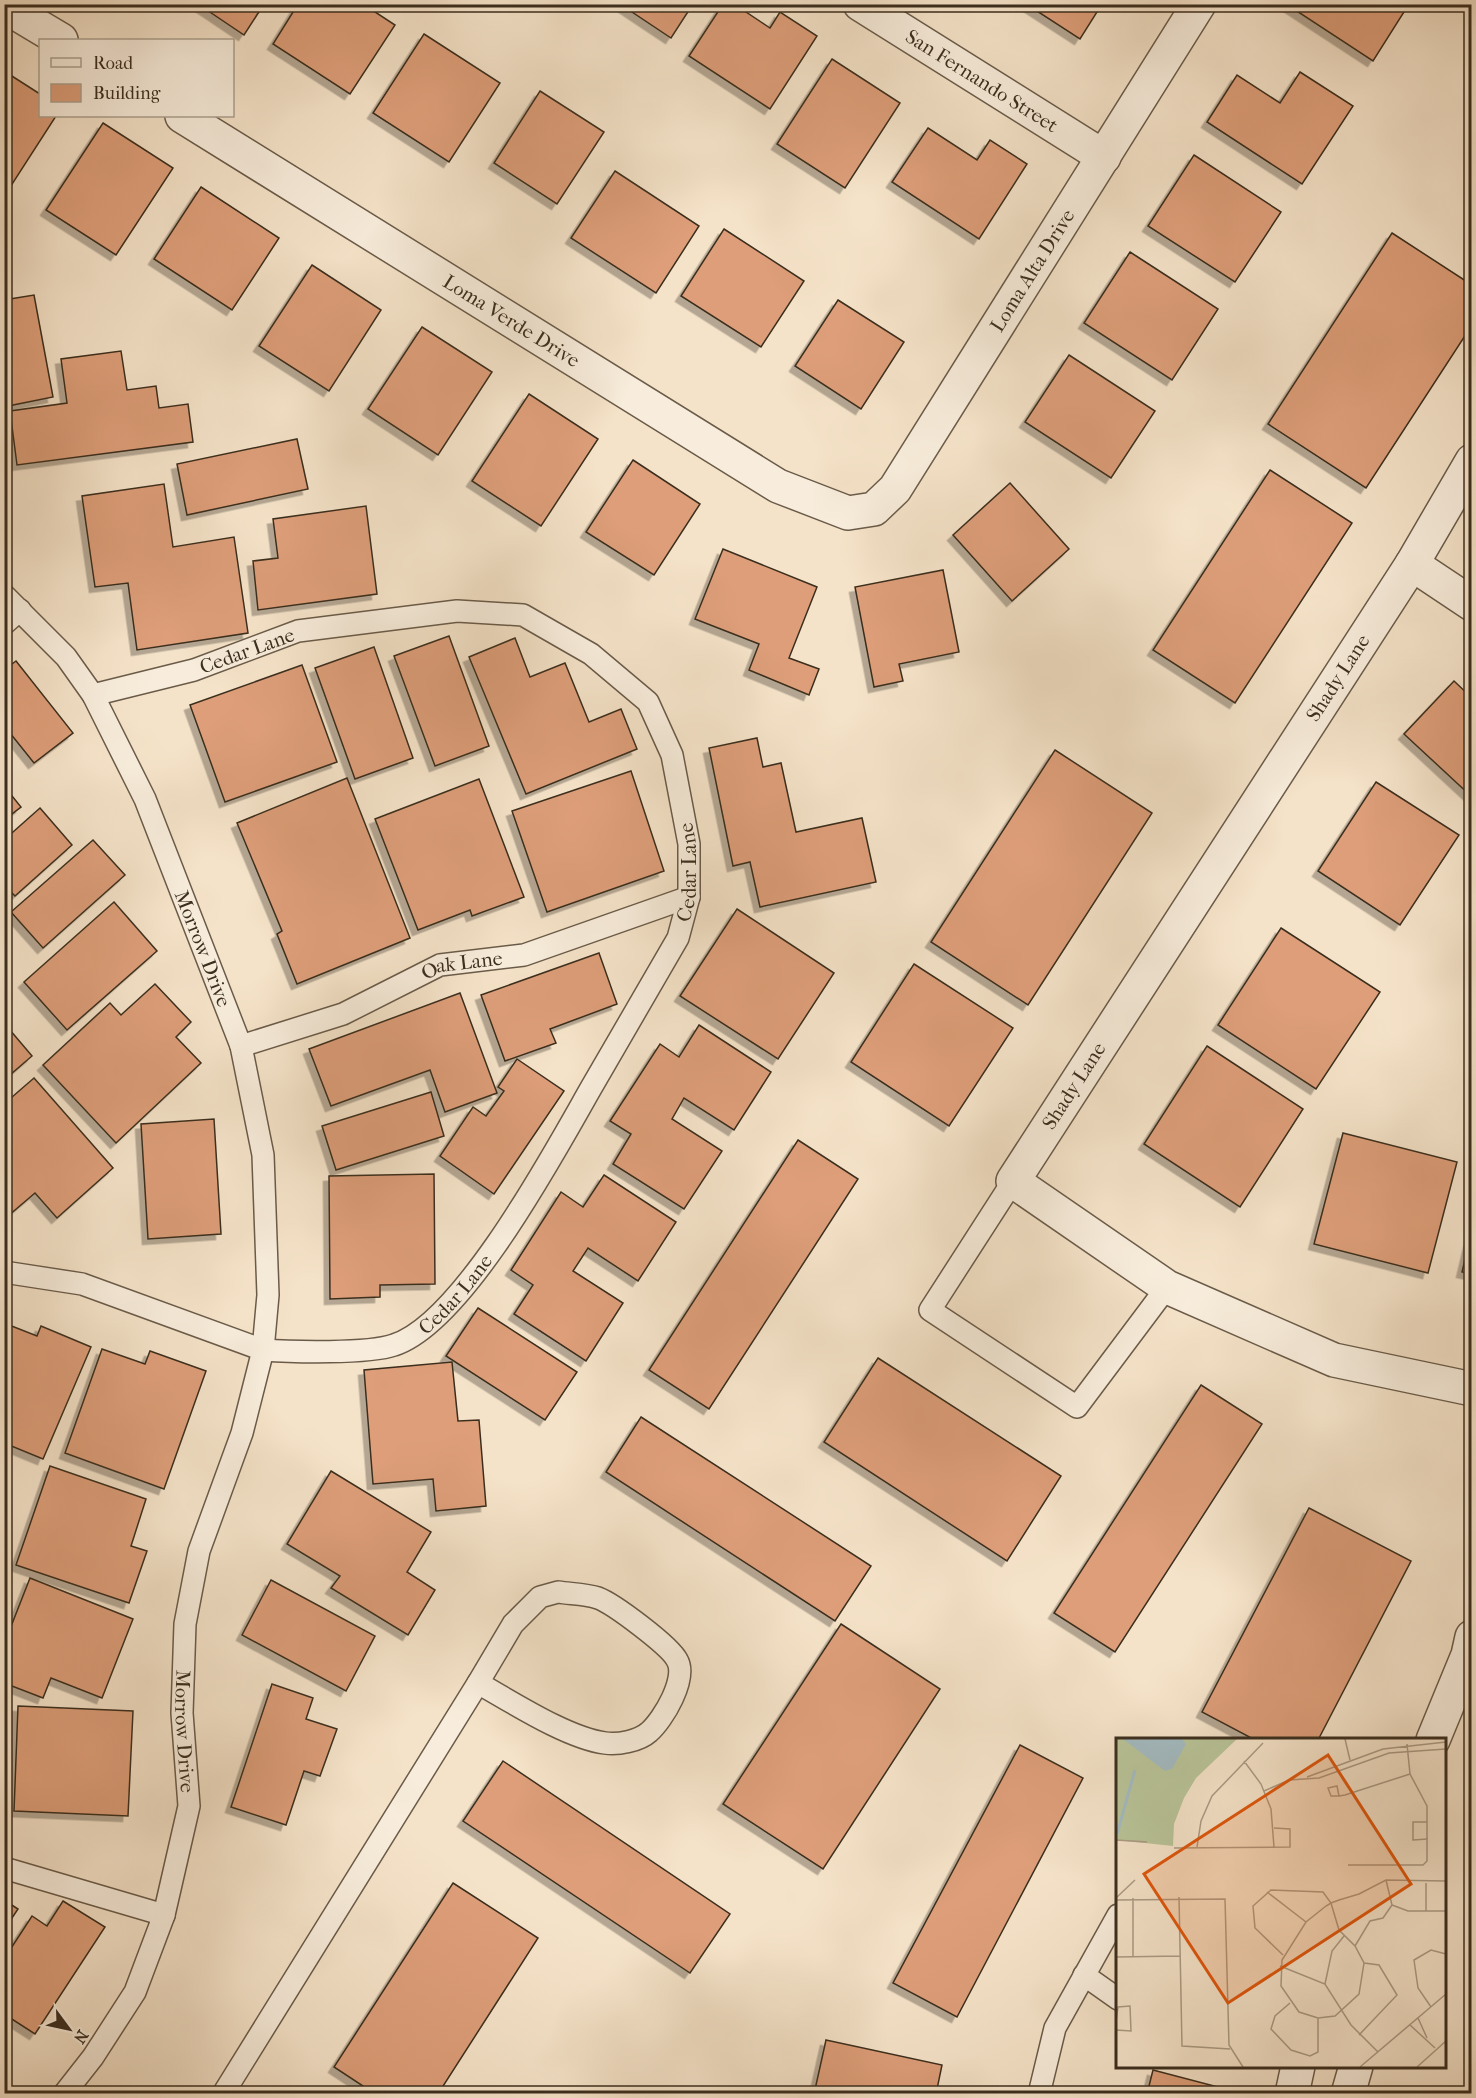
<svg xmlns="http://www.w3.org/2000/svg" width="1476" height="2098" font-family="'IM FELL French Canon',serif">
<defs>
<filter id="shadow"><feDropShadow dx="-5.5" dy="5.5" stdDeviation="0" flood-color="#0004"/></filter>
</defs>
<rect width="100%" height="100%" fill="#f5e3c9"/>
<filter id="stains"><feTurbulence type="fractalNoise" baseFrequency=".00333" numOctaves="4"/><feColorMatrix values="0 0 0 0 .2 0 0 0 0 .09 0 0 0 0 .02 0 0 0 .5 -.17"/></filter>
<radialGradient id="worn" r=".72"><stop offset=".6" stop-color="#630" stop-opacity="0"/><stop offset="1" stop-color="#630" stop-opacity=".3"/></radialGradient>
<g fill="#dd9e79" stroke="#3b2e1e" stroke-width="1.5" filter="url(#shadow)">
<path d="M 198,4 L 264,4 L 244,35 Z"/>
<path d="M 298,4 L 363,4 L 395,25 L 350,94 L 273,44 Z"/>
<path d="M 620,4 L 693,4 L 671,38 Z"/>
<path d="M 723,4 L 734,4 L 770,28 L 780,12 L 817,36 L 770,109 L 689,56 Z"/>
<path d="M 1026,4 L 1102,4 L 1080,39 Z"/>
<path d="M 1286,4 L 1409,4 L 1373,61 Z"/>
<path d="M 424,34 L 500,83 L 449,162 L 373,113 Z"/>
<path d="M 832,59 L 900,103 L 845,188 L 777,144 Z"/>
<path d="M 4,71 L 40,94 L 40,116 L 56,116 L 7,192 L 4,190 Z"/>
<path d="M 1300,72 L 1353,106 L 1302,184 L 1207,122 L 1237,75 L 1280,103 Z"/>
<path d="M 540,91 L 604,132 L 557,204 L 494,163 Z"/>
<path d="M 103,123 L 173,168 L 116,255 L 46,210 Z"/>
<path d="M 928,128 L 977,160 L 990,140 L 1027,164 L 979,239 L 892,182 Z"/>
<path d="M 1194,155 L 1281,212 L 1235,282 L 1148,226 Z"/>
<path d="M 615,171 L 699,226 L 656,293 L 571,238 Z"/>
<path d="M 201,187 L 279,238 L 232,310 L 154,259 Z"/>
<path d="M 724,229 L 804,281 L 761,347 L 681,296 Z"/>
<path d="M 1392,233 L 1472,285 L 1472,325 L 1366,488 L 1268,424 Z"/>
<path d="M 1130,252 L 1218,309 L 1172,380 L 1084,323 Z"/>
<path d="M 312,265 L 381,310 L 329,391 L 259,346 Z"/>
<path d="M 34,295 L 53,397 L 8,406 L 4,385 L 4,300 Z"/>
<path d="M 838,300 L 904,342 L 861,409 L 795,366 Z"/>
<path d="M 422,327 L 492,372 L 438,455 L 368,409 Z"/>
<path d="M 121,351 L 127,390 L 156,386 L 159,408 L 188,404 L 193,442 L 17,465 L 10,411 L 67,403 L 61,359 Z"/>
<path d="M 1069,355 L 1155,411 L 1111,478 L 1025,422 Z"/>
<path d="M 529,394 L 598,439 L 541,526 L 472,481 Z"/>
<path d="M 297,439 L 308,489 L 187,515 L 177,464 Z"/>
<path d="M 633,460 L 700,504 L 654,575 L 586,532 Z"/>
<path d="M 1270,470 L 1352,523 L 1235,703 L 1153,650 Z"/>
<path d="M 1010,483 L 1069,549 L 1012,601 L 953,535 Z"/>
<path d="M 164,484 L 173,547 L 234,537 L 248,633 L 137,650 L 128,583 L 95,587 L 82,496 Z"/>
<path d="M 366,506 L 377,594 L 258,610 L 253,561 L 278,558 L 273,519 Z"/>
<path d="M 723,549 L 817,587 L 789,658 L 819,669 L 809,695 L 749,670 L 759,644 L 695,619 Z"/>
<path d="M 943,570 L 959,652 L 899,664 L 903,681 L 874,687 L 855,587 Z"/>
<path d="M 449,636 L 489,746 L 435,766 L 394,656 Z"/>
<path d="M 515,638 L 530,677 L 565,663 L 589,722 L 621,709 L 637,749 L 526,794 L 469,657 Z"/>
<path d="M 374,647 L 413,758 L 355,779 L 315,668 Z"/>
<path d="M 16,661 L 73,733 L 34,763 L 10,733 L 4,737 L 4,670 Z"/>
<path d="M 302,665 L 337,762 L 225,802 L 190,705 Z"/>
<path d="M 1454,681 L 1472,698 L 1472,797 L 1404,734 Z"/>
<path d="M 757,738 L 763,767 L 781,763 L 796,832 L 862,818 L 876,882 L 760,907 L 750,862 L 733,866 L 709,748 Z"/>
<path d="M 1055,750 L 1152,813 L 1028,1005 L 931,942 Z"/>
<path d="M 631,771 L 664,871 L 547,912 L 512,811 Z"/>
<path d="M 347,778 L 410,938 L 297,984 L 277,934 L 282,931 L 237,823 Z"/>
<path d="M 479,779 L 524,897 L 472,916 L 470,910 L 418,930 L 375,819 Z"/>
<path d="M 1376,782 L 1459,835 L 1400,925 L 1318,871 Z"/>
<path d="M 4,786 L 21,807 L 4,820 Z"/>
<path d="M 40,808 L 72,845 L 15,896 L 4,885 L 4,840 Z"/>
<path d="M 93,840 L 125,875 L 43,948 L 11,912 Z"/>
<path d="M 114,902 L 157,951 L 67,1030 L 24,982 Z"/>
<path d="M 737,909 L 834,973 L 778,1059 L 680,996 Z"/>
<path d="M 1281,928 L 1380,992 L 1316,1089 L 1218,1025 Z"/>
<path d="M 599,953 L 617,1004 L 550,1029 L 556,1043 L 505,1061 L 481,995 Z"/>
<path d="M 914,964 L 1013,1028 L 949,1126 L 851,1062 Z"/>
<path d="M 155,984 L 191,1022 L 176,1037 L 201,1063 L 116,1143 L 43,1065 L 110,1003 L 121,1015 Z"/>
<path d="M 460,993 L 497,1093 L 445,1112 L 430,1070 L 331,1106 L 309,1049 Z"/>
<path d="M 4,1023 L 32,1056 L 4,1080 Z"/>
<path d="M 699,1025 L 771,1072 L 734,1130 L 684,1098 L 672,1119 L 722,1151 L 684,1209 L 613,1164 L 631,1134 L 610,1121 L 660,1044 L 679,1057 Z"/>
<path d="M 1207,1046 L 1303,1109 L 1240,1207 L 1144,1144 Z"/>
<path d="M 517,1059 L 564,1091 L 494,1194 L 440,1156 L 473,1107 L 486,1116 L 504,1091 L 498,1087 Z"/>
<path d="M 34,1078 L 113,1168 L 57,1218 L 35,1193 L 8,1216 L 4,1212 L 4,1104 Z"/>
<path d="M 431,1092 L 444,1136 L 336,1170 L 322,1126 Z"/>
<path d="M 214,1119 L 221,1234 L 148,1239 L 141,1124 Z"/>
<path d="M 1343,1133 L 1457,1162 L 1428,1273 L 1314,1244 Z"/>
<path d="M 798,1140 L 858,1179 L 709,1409 L 649,1370 Z"/>
<path d="M 434,1174 L 435,1284 L 380,1285 L 380,1297 L 330,1299 L 329,1176 Z"/>
<path d="M 604,1175 L 676,1222 L 638,1281 L 588,1248 L 573,1271 L 623,1303 L 586,1361 L 514,1314 L 533,1285 L 511,1270 L 561,1192 L 583,1207 Z"/>
<path d="M 1472,1230 L 1472,1274 L 1462,1272 Z"/>
<path d="M 478,1308 L 577,1372 L 545,1420 L 446,1356 Z"/>
<path d="M 4,1323 L 37,1336 L 41,1326 L 91,1347 L 43,1459 L 4,1443 Z"/>
<path d="M 102,1349 L 145,1364 L 150,1351 L 206,1371 L 164,1489 L 65,1453 Z"/>
<path d="M 878,1358 L 1061,1476 L 1007,1561 L 824,1442 Z"/>
<path d="M 452,1362 L 458,1421 L 479,1420 L 486,1506 L 436,1511 L 433,1479 L 373,1484 L 364,1370 Z"/>
<path d="M 1201,1385 L 1262,1424 L 1115,1652 L 1054,1613 Z"/>
<path d="M 641,1417 L 871,1566 L 835,1621 L 606,1472 Z"/>
<path d="M 50,1466 L 146,1499 L 131,1546 L 147,1551 L 129,1603 L 16,1565 Z"/>
<path d="M 331,1471 L 431,1532 L 407,1572 L 435,1590 L 408,1635 L 331,1588 L 340,1576 L 287,1544 Z"/>
<path d="M 1309,1508 L 1411,1561 L 1318,1740 L 1255,1740 L 1202,1712 Z"/>
<path d="M 30,1578 L 133,1619 L 102,1698 L 51,1678 L 43,1698 L 4,1683 L 4,1633 L 8,1634 Z"/>
<path d="M 271,1580 L 375,1636 L 346,1691 L 242,1635 Z"/>
<path d="M 841,1624 L 940,1689 L 823,1869 L 723,1804 Z"/>
<path d="M 272,1684 L 313,1698 L 306,1719 L 337,1729 L 320,1776 L 304,1771 L 286,1825 L 231,1807 Z"/>
<path d="M 18,1706 L 133,1711 L 128,1816 L 14,1811 Z"/>
<path d="M 1020,1745 L 1083,1778 L 957,2017 L 893,1983 Z"/>
<path d="M 503,1761 L 730,1914 L 690,1973 L 463,1821 Z"/>
<path d="M 453,1883 L 538,1938 L 438,2094 L 375,2094 L 334,2067 Z"/>
<path d="M 4,1900 L 18,1909 L 4,1930 Z"/>
<path d="M 63,1901 L 105,1927 L 35,2034 L 4,2014 L 4,1959 L 32,1916 L 47,1926 Z"/>
<path d="M 826,2040 L 942,2065 L 936,2094 L 814,2094 Z"/>
<path d="M 1153,2070 L 1218,2087 L 1216,2094 L 1147,2094 Z"/>
</g>
<g fill="none" stroke-linecap="round" stroke-linejoin="round">
<g stroke="#6a5b49" stroke-width="24">
<g id="lane">
<path id="s1" d="M 4,595 L 66,657 L 93,695 L 145,799 L 241,1046 L 263,1155 L 268,1295 L 263,1350 L 242,1433 L 199,1551 L 185,1624 L 182,1713 L 189,1806 L 164,1915 L 135,1992 L 93,2057 L 64,2094"/>
<path d="M 4,624 L 20,610"/>
<path id="s2" d="M 241,1046 L 343,1014 L 440,965 L 524,955 L 689,897"/>
<path d="M 1013,1181 L 930,1310 L 1077,1407 L 1167,1287"/>
<path id="s3" d="M 4,1272 L 82,1284 L 263,1350 C 292,1352 368,1354 394,1345 C 463,1323 555,1151 591,1088 C 620,1038 649,988 678,938 L 689,897 L 689,844 L 672,755 L 648,702 L 591,654 L 523,615 L 457,611 L 298,631 L 194,670 L 93,695"/>
<path d="M 558,1592 C 571,1594 586,1594 598,1598 C 614,1604 670,1646 677,1660 C 688,1678 663,1720 649,1732 C 639,1741 618,1745 605,1743 C 567,1738 512,1702 478,1683 L 513,1624 L 540,1597 Z"/>
<path d="M 4,1868 L 164,1915"/>
<path d="M 1084,1975 L 1118,1999"/>
<path d="M 223,2094 L 478,1683"/>
<path d="M 1039,2094 L 1055,2028 L 1118,1915"/>
</g>
</g>
<g stroke="#6a5b49" stroke-width="36">
<g id="street">
<path id="s4" d="M 860,4 L 1104,157"/>
<path d="M 4,6 L 61,40"/>
<path id="s5" d="M 182,116 L 778,486 L 848,513 L 874,509 L 895,489 L 1199,4"/>
<path d="M 1472,461 L 1412,564 L 1013,1181 L 1167,1287 L 1334,1360 L 1472,1389"/>
<path d="M 1412,564 L 1472,604"/>
<path d="M 1433,1740 L 1468,1655 L 1472,1637"/>
<path d="M 1292,2094 L 1298,2066"/>
<path d="M 1348,2094 L 1356,2066"/>
</g>
</g>
<use href="#lane" stroke="#f8eddc" stroke-width="21"/>
<use href="#street" stroke="#f8eddc" stroke-width="33"/>
</g>
<g text-anchor="middle" dominant-baseline="central" stroke-width="4.5" stroke-linejoin="round" paint-order="stroke">
<g font-size="20" fill="#3b2e1e" stroke="#f8eddc">
<text stroke="none"><textPath href="#s4" startOffset="144">San Fernando Street</textPath></text>
<text stroke="none"><textPath href="#s5" startOffset="1090">Loma Alta Drive</textPath></text>
<text stroke="none"><textPath href="#s5" startOffset="388">Loma Verde Drive</textPath></text>
<text transform="translate(247 651) rotate(-20)">Cedar Lane</text>
<text transform="translate(1338 678) rotate(-57)">Shady Lane</text>
<text stroke="none"><textPath href="#s3" startOffset="972">Cedar Lane</textPath></text>
<text stroke="none"><textPath href="#s1" startOffset="411">Morrow Drive</textPath></text>
<text stroke="none"><textPath href="#s2" startOffset="237">Oak Lane</textPath></text>
<text transform="translate(1074 1086) rotate(-57)">Shady Lane</text>
<text stroke="none"><textPath href="#s3" startOffset="484">Cedar Lane</textPath></text>
<text stroke="none"><textPath href="#s1" startOffset="1215">Morrow Drive</textPath></text>
</g>
</g>
<g transform="translate(1116 1738)">
<rect width="330" height="330" fill="#f5e3c9"/>
<path d="M 0,1 L 121,1 L 80,40 L 68,60 L 58,86 L 57,108 L 0,102 Z" fill="#b9c499"/>
<path d="M 7,1 L 66,1 L 70,6 L 56,31 L 49,33 Z" fill="#a3bbc2"/>
<path fill="none" stroke="#a3bbc2" stroke-width="3" d="M 1,96 L 19,32"/>
<path fill="none" stroke="#ab9b85" stroke-width="1.5" d="M 229,1 L 234,22M 128,23 L 145,46 L 155,71 L 158,109M 191,39 L 267,11 L 330,4M 148,53 L 173,42 L 203,40 L 273,15 L 330,11M 223,58 L 221,48 L 212,50 L 215,58 L 223,58 L 229,57 L 294,36M 311,84 L 297,84 L 297,102 L 312,101M 0,102 L 31,104M 81,109 L 85,83 L 96,58 L 147,5M 58,110 L 174,109 L 174,91 L 158,90M 232,127 L 307,127 L 311,123 L 311,68 L 294,36 L 291,6M 310,145 L 310,173M 151,154 L 190,184M 63,159 L 66,308 L 114,311M 0,160 L 19,142M 17,160 L 17,219M 0,162 L 109,161 L 113,307 L 127,329M 276,167 L 292,173 L 330,173M 239,208 L 254,183 L 267,180 L 276,167 L 270,142M 167,217 L 139,190 L 137,168 L 155,152 L 207,154 L 215,165 L 223,192 L 239,208 L 248,225 L 243,256 L 219,278 L 202,280 L 183,274 L 165,248 L 166,222 L 190,184 L 210,168 L 215,165 L 223,162 L 243,156 L 270,142 L 330,143M 0,219 L 64,218M 164,228 L 209,246 L 235,287 L 262,314M 209,246 L 216,213 L 228,198M 174,265 L 159,278 L 155,291 L 175,312 L 194,318 L 202,314 L 202,280M 315,269 L 302,250 L 298,222 L 315,212 L 330,216M 302,280 L 311,300M 0,283 L 2,269 L 14,268 L 15,293 L 0,292M 294,287 L 319,310M 243,297 L 281,257 L 263,227 L 248,225M 244,329 L 330,256M 301,329 L 330,303"/>
<path fill="#df570d" fill-opacity="0.15" stroke="#df570d" stroke-width="3" d="M 212,17 L 295,146 L 112,265 L 28,136 Z"/>
<rect width="330" height="330" fill="none" stroke="#3b2e1e" stroke-width="3"/>
</g>
<rect width="1476" height="2098" fill="none" stroke="#f5e3c9" stroke-width="24"/>
<rect x="6" y="6" width="1464" height="2086" fill="none" stroke="#3b2e1e" stroke-width="3"/>
<rect x="12" y="12" width="1452" height="2074" fill="none" stroke="#3b2e1e" stroke-width="1.5"/>
<rect x="39" y="39" width="195" height="78" fill="#f8eddc" stroke="#aca190" stroke-width="1.5"/>
<rect x="51" y="58" width="30" height="9" fill="#f8eddc" stroke="#aca190" stroke-width="1.5"/>
<text x="93" y="69" font-size="18" fill="#3b2e1e">Road</text>
<rect x="51" y="84" width="30" height="18" fill="#dd9e79" stroke="#aca190" stroke-width="1.5"/>
<text x="93" y="99" font-size="18" fill="#3b2e1e">Building</text>
<g transform="translate(69 2029) rotate(123)" stroke="#f8eddc" stroke-width="4.5" paint-order="stroke">
<path d="M0-4.5L10 22L0 15L-10 22Z" fill="#3b2e1e"/>
<text y="-9" font-size="16" font-weight="bold" text-anchor="middle" fill="#3b2e1e">N</text>
</g>
<rect width="100%" height="100%" filter="url(#stains)"/>
<rect width="100%" height="100%" fill="url(#worn)"/>
</svg>
